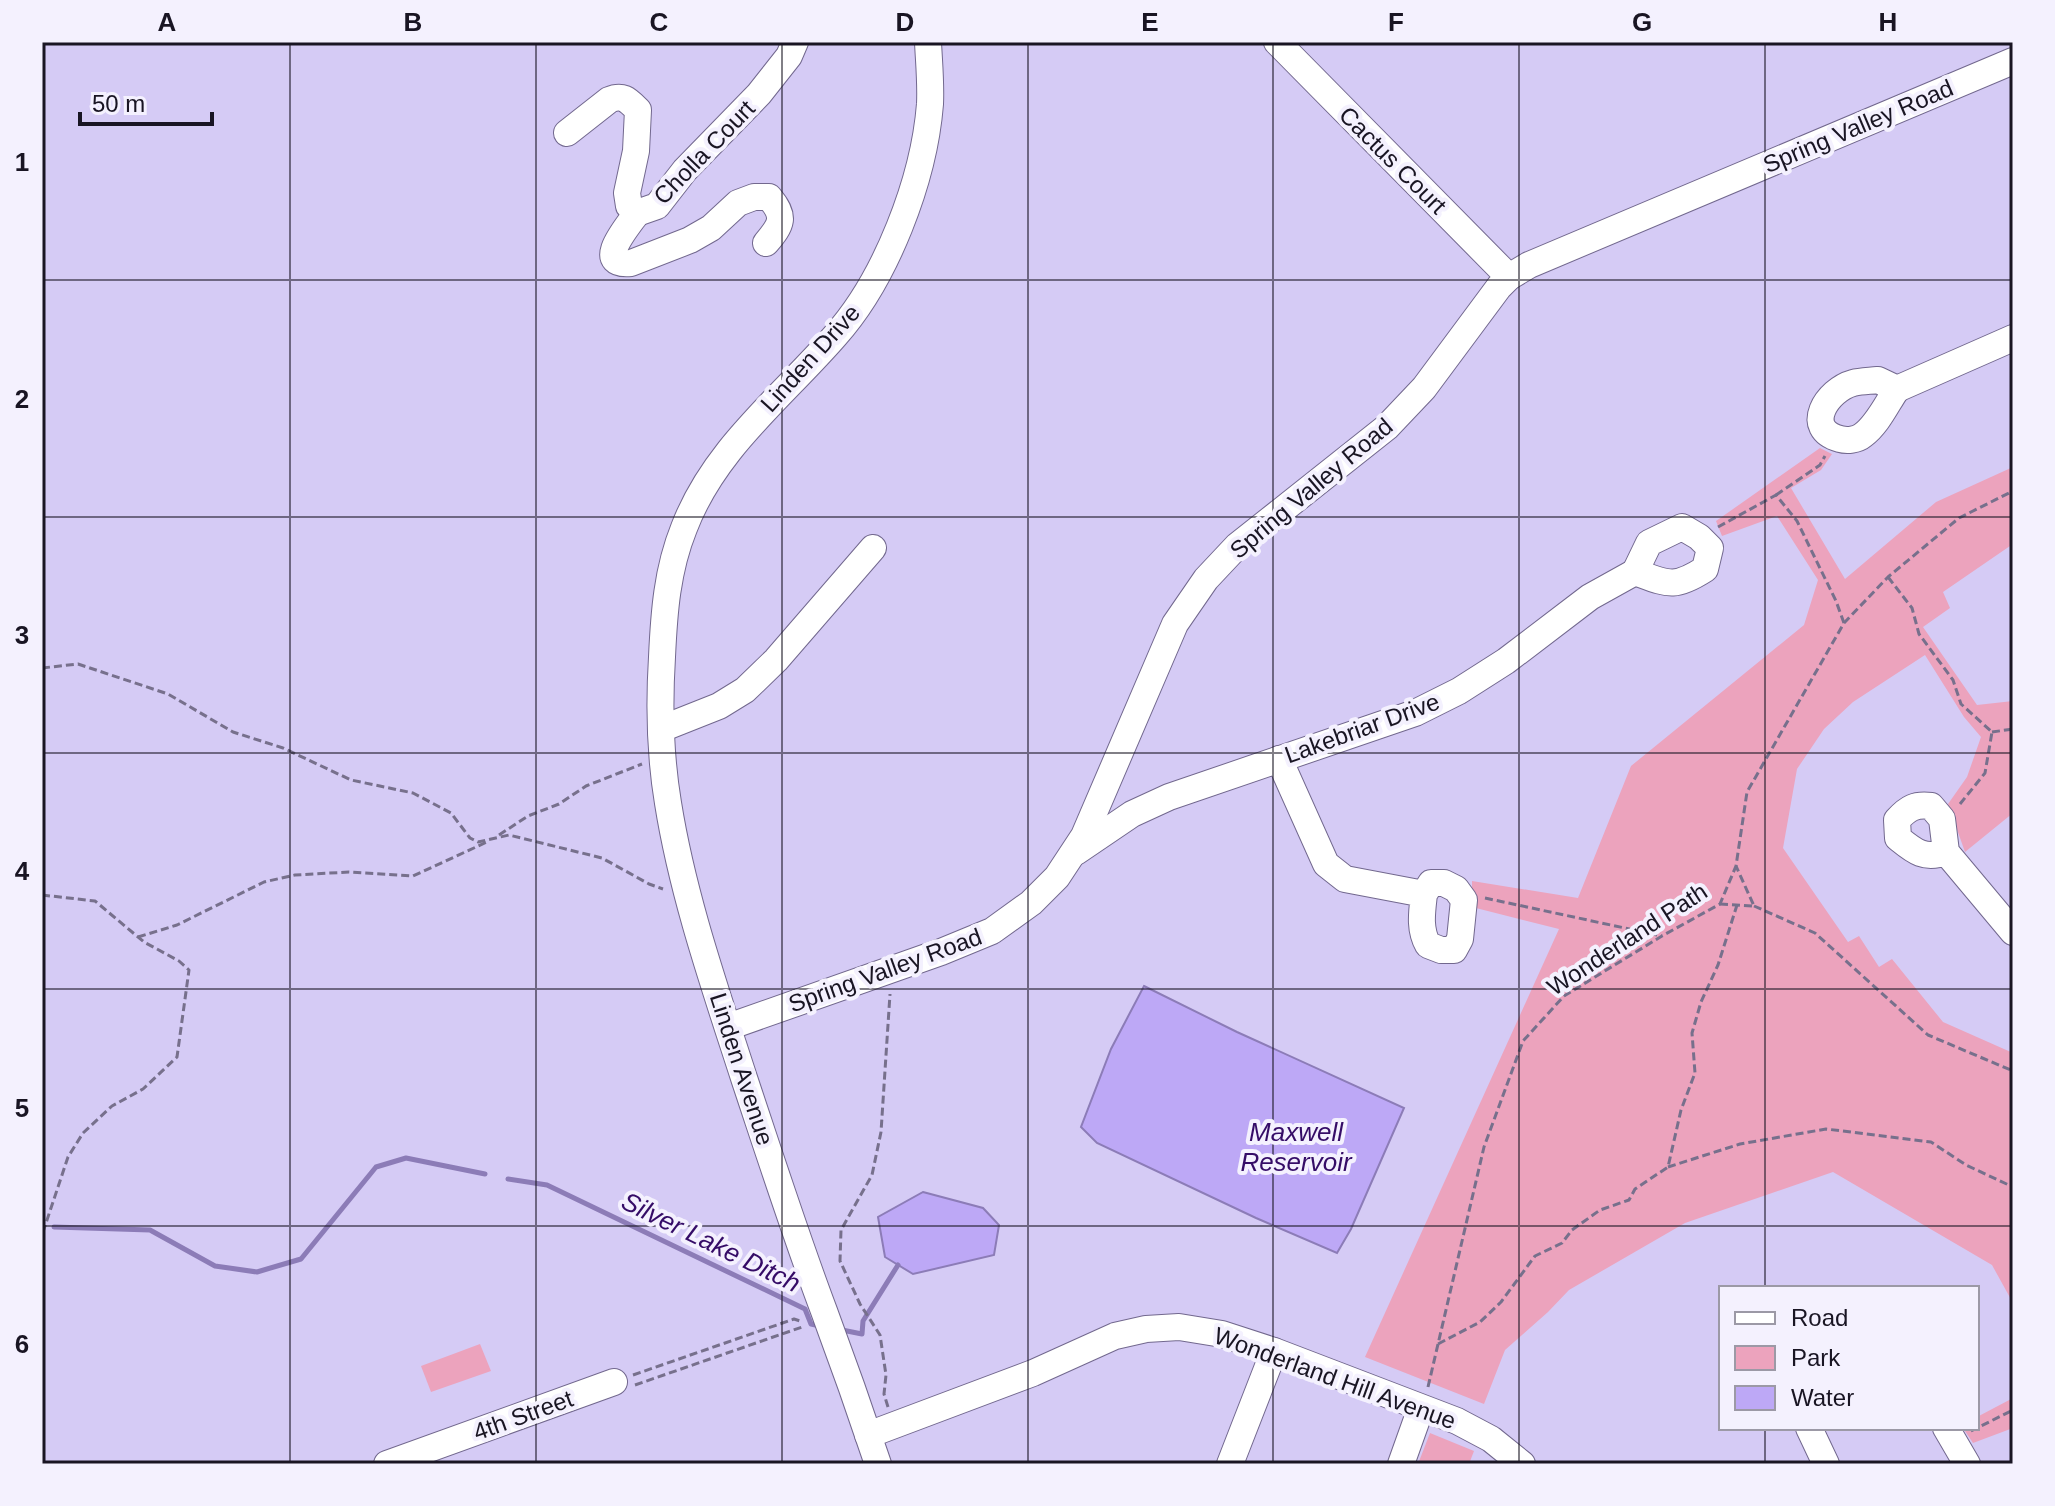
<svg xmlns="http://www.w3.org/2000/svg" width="2055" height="1506" font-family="Arial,sans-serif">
<rect width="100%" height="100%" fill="#d5cbf5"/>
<g fill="#eca3bd">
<path d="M 1820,448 L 1832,454 L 1821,470 L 1791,488 L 1845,579 L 1936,502 L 2013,467 L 2013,550 L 2010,546 L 1943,592 L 1950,608 L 1923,627 L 1977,705 L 2013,701 L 2013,813 L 1965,852 L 1948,804 L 1967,777 L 1981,737 L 1964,717 L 1925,655 L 1853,702 L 1824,729 L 1797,769 L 1783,848 L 1848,942 L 1859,936 L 1879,967 L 1892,959 L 1943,1022 L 2013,1053 L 2013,1303 L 1992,1265 L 1833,1172 L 1685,1223 L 1569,1290 L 1548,1312 L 1505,1350 L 1484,1404 L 1365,1357 L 1559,929 L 1472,907 L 1472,881 L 1578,898 L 1631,766 L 1804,625 L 1818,580 L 1777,516 L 1722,536 L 1716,521 Z"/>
<path d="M 480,1344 L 491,1371 L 431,1392 L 421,1366 Z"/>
<path d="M 2013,1398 L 2013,1428 L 1973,1443 L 1963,1428 L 1977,1428 L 1977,1417 Z"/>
<path d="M 1430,1433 L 1474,1451 L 1469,1464 L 1418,1464 Z"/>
</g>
<g fill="#bda8f6" stroke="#8c7cb7" stroke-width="2">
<path d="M 1144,986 L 1237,1032 L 1404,1108 L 1351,1229 L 1337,1253 L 1256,1218 L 1097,1143 L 1081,1127 L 1111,1049 Z"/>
<path d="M 923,1192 L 983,1208 L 999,1225 L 994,1255 L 913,1274 L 885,1257 L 878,1217 Z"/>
</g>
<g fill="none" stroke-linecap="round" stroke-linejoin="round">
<g stroke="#8c7cb7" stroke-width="5">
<path d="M 508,1179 L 547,1185 L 805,1309 L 811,1324 L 820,1326"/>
<path d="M 54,1227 L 150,1230 L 215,1266 L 257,1272 L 301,1259 L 376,1167 L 406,1158 L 485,1174"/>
<path d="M 842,1330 L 862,1334 L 863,1321 L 898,1265"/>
</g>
<g stroke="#72688e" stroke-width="28">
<g id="minor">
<path d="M 1277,42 L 1509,277"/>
<path d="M 567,133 L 609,100 C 623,94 628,100 638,110 L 636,151 L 627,193 L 629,206 L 637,213 L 657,206 L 685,170 L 759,94 L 789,56 L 795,42"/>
<path d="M 637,213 C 628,226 592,267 631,263 L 690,240 L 711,228 L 738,203 L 754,197 L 769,197 C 786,217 782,224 766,243"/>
<path d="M 1878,380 L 1897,389 C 1887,403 1878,424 1863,435 C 1857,440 1847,441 1840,439 C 1802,429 1827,390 1853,383 C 1861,381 1870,381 1878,380 Z"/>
<path d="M 1897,389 L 2013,338"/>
<path d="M 1682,527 L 1699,537 L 1710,548 L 1705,569 C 1674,589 1668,584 1635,572 L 1649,543 Z"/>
<path d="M 661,729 L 719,706 L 745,690 L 776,660 L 873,548"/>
<path d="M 1279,759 L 1326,864 L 1345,879 L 1424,894 C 1422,912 1419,929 1428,945 L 1441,950 L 1454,950 L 1460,939 L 1464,900 L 1456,889 L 1444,883 L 1431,883 L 1424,894"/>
<path d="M 1076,852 L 1132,814 L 1169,797 L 1415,713 L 1459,691 L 1506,661 L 1590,597 L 1635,572"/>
<path d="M 1946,852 C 1924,860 1914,851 1898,838 L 1897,820 C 1908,808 1915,804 1931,806 L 1942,819 L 1946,852 L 2013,932"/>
<path d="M 728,1027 L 941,952 L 992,931 L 1031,903 L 1057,877 L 1084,836 L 1175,624 L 1206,579 L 1237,546 L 1387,427 L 1424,388 L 1499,287 L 1509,277 L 1529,265 L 2013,61"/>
<path d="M 1809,1428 L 1826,1464"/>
<path d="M 1946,1428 L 1967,1464"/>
<path d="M 868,1435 L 1033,1373 L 1115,1336 L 1146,1329 L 1179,1327 L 1222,1334 L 1274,1351 L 1457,1421 L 1491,1439 L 1522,1464"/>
<path d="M 387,1464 L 614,1382"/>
<path d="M 878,1464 C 861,1413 843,1362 824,1311 C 795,1234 770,1156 744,1078 C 715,988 683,897 668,803 C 660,755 659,705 662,657 C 664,613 667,570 684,528 C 714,449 781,398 835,336 C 886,279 924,180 930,104 C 931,83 929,63 928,42"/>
<path d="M 1230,1464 L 1274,1351"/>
<path d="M 1401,1464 L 1421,1408"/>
</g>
</g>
<g stroke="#77708c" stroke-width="3" stroke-dasharray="8 4" stroke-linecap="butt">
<path d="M 1776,495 L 1820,465 L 1825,456"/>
<path d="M 1718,527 L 1776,495 L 1797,521 L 1836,601 L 1844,623"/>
<path d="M 1888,577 L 1912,608 L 1919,634 L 1953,680 L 1961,704 L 1992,732 L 1985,773 L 1960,804"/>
<path d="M 42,668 L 78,664 L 168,694 L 233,732 L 283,748 L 351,780 L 413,793 L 451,813 L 470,838 L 478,842 L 509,835 L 602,858 L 649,884 L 663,889"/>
<path d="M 1992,732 L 2013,729"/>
<path d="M 499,835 L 528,816 L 559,804 L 586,786 L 642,764"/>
<path d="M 42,895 L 95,901 L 144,942 L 179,961 L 189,970 L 177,1057 L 143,1089 L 112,1106 L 83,1133 L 68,1157 L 42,1235"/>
<path d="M 1485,898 L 1662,936"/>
<path d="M 1720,904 L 1754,906 L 1736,866"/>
<path d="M 1754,906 L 1815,933 L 1928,1035 L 2013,1071"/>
<path d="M 138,937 L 177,925 L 264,882 L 295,875 L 349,872 L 413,876 L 489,841"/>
<path d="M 1668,1167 L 1740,1144 L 1826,1129 L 1931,1142 L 1966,1165 L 2013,1187"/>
<path d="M 1438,1344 L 1480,1322 L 1501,1302 L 1535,1256 L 1562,1243 L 1572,1230 L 1600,1210 L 1629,1200 L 1635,1189 L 1668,1167 L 1681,1110 L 1695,1073 L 1692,1033 L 1701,1002 L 1718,965 L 1737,905"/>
<path d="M 633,1375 L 794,1319 L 803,1322"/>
<path d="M 635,1385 L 805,1326"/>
<path d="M 1428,1387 L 1484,1147 L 1523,1041 L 1564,996 L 1662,936 L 1720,904 L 1736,866 L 1747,792 L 1844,623 L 1888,577 L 1959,518 L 2013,491"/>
<path d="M 888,1407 L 884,1394 L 886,1375 L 880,1335 L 860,1304 L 840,1261 L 841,1230 L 872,1175 L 881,1132 L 890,994"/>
<path d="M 1971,1431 L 2013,1410"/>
</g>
<use href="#minor" stroke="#fff" stroke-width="26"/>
</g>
<path fill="none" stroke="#191523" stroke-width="2" stroke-opacity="0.55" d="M 290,42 L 290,1464M 536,42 L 536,1464M 782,42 L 782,1464M 1028,42 L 1028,1464M 1273,42 L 1273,1464M 1519,42 L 1519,1464M 1765,42 L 1765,1288M 42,280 L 2013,280M 42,517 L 2013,517M 42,753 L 2013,753M 42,989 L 2013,989M 42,1226 L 2013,1226M 1765,1428 L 1765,1464"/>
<g text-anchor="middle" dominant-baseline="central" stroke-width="8" stroke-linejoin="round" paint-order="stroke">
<g font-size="24" fill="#191523" stroke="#f4f1fe">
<text transform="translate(1858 126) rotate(-23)">Spring Valley Road</text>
<text transform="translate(704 152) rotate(-46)">Cholla Court</text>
<text transform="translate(1393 160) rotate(45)">Cactus Court</text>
<text transform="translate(810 358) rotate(-48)">Linden Drive</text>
<text transform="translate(1311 488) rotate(-40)">Spring Valley Road</text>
<text transform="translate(1362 728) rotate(-20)">Lakebriar Drive</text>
<text transform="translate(1627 939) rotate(-33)">Wonderland Path</text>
<text transform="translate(885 970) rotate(-20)">Spring Valley Road</text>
<text transform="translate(742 1069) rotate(72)">Linden Avenue</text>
<text transform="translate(1335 1378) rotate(20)">Wonderland Hill Avenue</text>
<text transform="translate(523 1415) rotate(-20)">4th Street</text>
</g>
<g font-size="26" font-style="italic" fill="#350c67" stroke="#f4f1fe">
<text x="1296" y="1132">Maxwell<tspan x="1296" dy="30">Reservoir</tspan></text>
<text transform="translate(711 1242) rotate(26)">Silver Lake Ditch</text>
</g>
</g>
<rect width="2055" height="1506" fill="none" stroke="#f4f1fe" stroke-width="88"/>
<rect x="1719" y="1286" width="260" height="144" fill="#f4f1fe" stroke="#9c99a6" stroke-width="2"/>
<rect x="1735" y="1312" width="40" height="12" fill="#ffffff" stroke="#9c99a6" stroke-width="2"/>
<text x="1791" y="1326" font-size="24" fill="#191523">Road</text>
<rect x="1735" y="1346" width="40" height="24" fill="#eca3bd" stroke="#9c99a6" stroke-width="2"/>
<text x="1791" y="1366" font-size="24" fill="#191523">Park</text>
<rect x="1735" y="1386" width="40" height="24" fill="#bda8f6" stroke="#9c99a6" stroke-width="2"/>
<text x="1791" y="1406" font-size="24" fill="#191523">Water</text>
<path d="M80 112v12h132v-12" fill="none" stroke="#191523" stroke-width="4"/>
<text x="92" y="112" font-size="24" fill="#191523" stroke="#f4f1fe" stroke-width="6" paint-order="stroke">50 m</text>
<rect x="44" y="44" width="1967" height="1418" fill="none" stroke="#191523" stroke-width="3"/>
<g font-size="26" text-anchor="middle" font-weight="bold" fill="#191523">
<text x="167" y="31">A</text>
<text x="413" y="31">B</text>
<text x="659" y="31">C</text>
<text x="905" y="31">D</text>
<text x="1150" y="31">E</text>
<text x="1396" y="31">F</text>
<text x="1642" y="31">G</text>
<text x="1888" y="31">H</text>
<text x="22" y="171">1</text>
<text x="22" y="408">2</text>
<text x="22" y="644">3</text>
<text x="22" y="880">4</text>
<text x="22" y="1117">5</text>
<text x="22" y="1353">6</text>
</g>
</svg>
